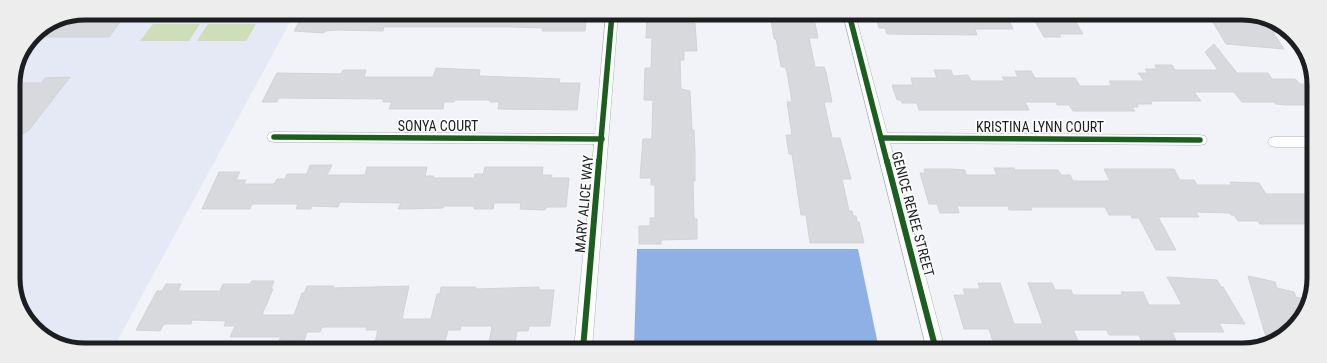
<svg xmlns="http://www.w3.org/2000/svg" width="1327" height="363" font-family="'Roboto Condensed',sans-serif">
<rect width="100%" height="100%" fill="#f2f3f8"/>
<path fill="#e5e9f5" d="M 85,13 L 295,13 L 113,349 L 70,349 L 34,329 L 14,293 L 13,80 L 34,34 L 57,18 Z"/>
<g fill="#cfddb8">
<path d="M 183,13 L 230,13 L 226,19 L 178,19 Z"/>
<path d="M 237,13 L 284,13 L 280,19 L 233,19 Z"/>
<path d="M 153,24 L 200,24 L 189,41 L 140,41 Z"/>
<path d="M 208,24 L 256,24 L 246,41 L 197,41 Z"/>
</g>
<path fill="#8fb0e5" d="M 637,249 L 858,249 L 879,349 L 634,349 Z"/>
<g fill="#d8d9dd" stroke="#d2d3d6">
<path d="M 85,13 L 127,13 L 109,37 L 33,37 L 34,34 L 57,18 Z"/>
<path d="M 304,13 L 334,13 L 587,14 L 585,31 L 542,31 L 543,28 L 513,27 L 384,27 L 383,31 L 336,30 L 325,31 L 324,33 L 294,31 Z"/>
<path d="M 647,14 L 688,14 L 688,23 L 695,23 L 697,51 L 684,51 L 684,60 L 680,60 L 681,89 L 690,91 L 692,130 L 694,130 L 695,152 L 695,181 L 693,181 L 694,219 L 697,219 L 697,239 L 661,240 L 661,244 L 639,244 L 639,226 L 650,226 L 650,218 L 655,218 L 655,185 L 651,185 L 651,178 L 640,178 L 643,139 L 652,139 L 652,132 L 653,100 L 644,100 L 645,68 L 651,68 L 652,38 L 646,38 Z"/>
<path d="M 770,14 L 813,14 L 818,38 L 809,38 L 815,67 L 824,67 L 826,72 L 832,102 L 824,102 L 832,138 L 840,138 L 851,179 L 842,179 L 849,211 L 852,211 L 853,216 L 856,216 L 857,222 L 859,222 L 864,243 L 810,243 L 806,215 L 801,215 L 792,154 L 789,154 L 786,135 L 792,135 L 787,102 L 792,102 L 787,72 L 785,67 L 781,67 L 776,39 L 774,39 Z"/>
<path d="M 875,14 L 1006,14 L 1013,29 L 975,29 L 977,35 L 887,34 L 885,28 L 879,28 Z"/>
<path d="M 1043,14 L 1071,14 L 1083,34 L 1059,34 L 1061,37 L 1044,37 L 1035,21 L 1047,21 Z"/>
<path d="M 1208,14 L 1257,14 L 1290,32 L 1273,32 L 1284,49 L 1226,44 Z"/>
<path d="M 1214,44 L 1237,73 L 1268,73 L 1272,79 L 1295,79 L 1300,84 L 1313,84 L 1313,105 L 1287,105 L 1276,104 L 1274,102 L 1242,102 L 1234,92 L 1194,92 L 1201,101 L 1150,101 L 1152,104 L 1137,104 L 1138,107 L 1132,107 L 1135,111 L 1073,111 L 1069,105 L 1057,105 L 1056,102 L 1025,102 L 1029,110 L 919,110 L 917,103 L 902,103 L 901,100 L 897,100 L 892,85 L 913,85 L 911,78 L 937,78 L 934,70 L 951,70 L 953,76 L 968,75 L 971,81 L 1005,81 L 1002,77 L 1018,77 L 1015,71 L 1031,71 L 1035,78 L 1075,78 L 1080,86 L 1112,86 L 1109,81 L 1144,81 L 1138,73 L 1148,73 L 1145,69 L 1157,69 L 1155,65 L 1172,65 L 1175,70 L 1218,70 L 1205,52 Z"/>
<path d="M 436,68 L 480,70 L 479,76 L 560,79 L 559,83 L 580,83 L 577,110 L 498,109 L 499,102 L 490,102 L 490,100 L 455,100 L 454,102 L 444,102 L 443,109 L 389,109 L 392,102 L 383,102 L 384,99 L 279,98 L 277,102 L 262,102 L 277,73 L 341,74 L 343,70 L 366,70 L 364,77 L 433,77 Z"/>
<path d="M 70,77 L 29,130 L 14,139 L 13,83 L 41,83 L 45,78 Z"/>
<path d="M 310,165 L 332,165 L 327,175 L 365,175 L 367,167 L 427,167 L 425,176 L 434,176 L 433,178 L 474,178 L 475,174 L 483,174 L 485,167 L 543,167 L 542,175 L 552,175 L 551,178 L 569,178 L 566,207 L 546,207 L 545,210 L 520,209 L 521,203 L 494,203 L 493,209 L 474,209 L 474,206 L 444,206 L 443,208 L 398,209 L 401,203 L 340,202 L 338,207 L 312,206 L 311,209 L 296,209 L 298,204 L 252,204 L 250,209 L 202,209 L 219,172 L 240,172 L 236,180 L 246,180 L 244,184 L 274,184 L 277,179 L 285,179 L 287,174 L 307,174 Z"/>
<path d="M 994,168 L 1014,168 L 1015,170 L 1058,170 L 1061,175 L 1070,175 L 1073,181 L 1110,181 L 1104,169 L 1174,169 L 1180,180 L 1194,180 L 1197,185 L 1232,185 L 1230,182 L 1259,183 L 1266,194 L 1313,194 L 1313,224 L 1260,224 L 1258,221 L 1238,221 L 1234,215 L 1231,215 L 1230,213 L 1196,212 L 1199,217 L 1158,217 L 1176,250 L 1156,250 L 1139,218 L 1132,218 L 1131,215 L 1109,215 L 1105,207 L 1031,207 L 1032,210 L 1009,210 L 1008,206 L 957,206 L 959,213 L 940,213 L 937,204 L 929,204 L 920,173 L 925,173 L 924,169 L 950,169 L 965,170 L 966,175 L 997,175 Z"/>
<path d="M 1248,276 L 1275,282 L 1277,288 L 1294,292 L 1296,297 L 1308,300 L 1289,332 L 1274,339 L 1266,337 Z"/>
<path d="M 1167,277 L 1217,280 L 1221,287 L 1223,287 L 1245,324 L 1219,323 L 1224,332 L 1172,332 L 1179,347 L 1144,347 L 1139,335 L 1109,335 L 1107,330 L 1073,330 L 1080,345 L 994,345 L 989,329 L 964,329 L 954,295 L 965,295 L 963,289 L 980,289 L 978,283 L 1000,283 L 1014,324 L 1043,324 L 1028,283 L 1052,283 L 1055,290 L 1071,290 L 1073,295 L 1123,295 L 1121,292 L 1143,292 L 1149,305 L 1182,305 Z"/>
<path d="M 252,281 L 274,281 L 271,289 L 273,289 L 262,315 L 294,315 L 302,293 L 304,293 L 307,286 L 334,286 L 333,288 L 409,286 L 402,319 L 431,319 L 437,294 L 440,294 L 441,287 L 476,287 L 475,289 L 539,287 L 539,290 L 554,290 L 550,326 L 529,326 L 528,331 L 517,331 L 515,343 L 489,343 L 492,326 L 461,326 L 460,330 L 448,330 L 445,342 L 375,342 L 378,330 L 366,330 L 367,327 L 322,327 L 320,332 L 307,332 L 304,341 L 279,340 L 281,337 L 230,337 L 235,326 L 224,326 L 226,321 L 192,320 L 191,324 L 164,324 L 160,331 L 136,330 L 157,291 L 162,291 L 166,284 L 181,284 L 178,291 L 220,291 L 223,284 L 250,284 Z"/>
</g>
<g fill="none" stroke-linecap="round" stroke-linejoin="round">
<g stroke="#b0b1b5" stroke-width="1">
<g id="minor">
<path d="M 606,14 L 618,14 L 592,349 L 574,349 L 594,144 L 274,142 L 269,141 L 267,137 L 269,133 L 274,132 L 595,134 Z"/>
<path d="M 843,14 L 855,14 L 887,133 L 1200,135 L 1205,136 L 1207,140 L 1205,144 L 1200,145 L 890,143 L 945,350 L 927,350 Z"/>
<path d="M 1275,137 L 1313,137 L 1313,147 L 1275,147 L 1270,146 L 1268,142 L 1270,138 Z"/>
</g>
</g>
<use href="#minor" fill="#fdfdfe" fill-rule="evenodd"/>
<g stroke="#fff" stroke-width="8">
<g id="cycleway-far1">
<path d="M 849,14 L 887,162"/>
<path d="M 274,137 L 602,139"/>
<path d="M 881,138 L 1200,140"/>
<path d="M 599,162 L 612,14"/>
</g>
</g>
<g stroke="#fff" stroke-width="9">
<g id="cycleway">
<path d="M 887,161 L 936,350"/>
<path d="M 583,349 L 599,161"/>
</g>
</g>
<use href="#cycleway-far1" stroke="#1b5e20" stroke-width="5.5"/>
<use href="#cycleway" stroke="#1b5e20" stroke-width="6"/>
</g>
<g text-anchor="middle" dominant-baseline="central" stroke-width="3" stroke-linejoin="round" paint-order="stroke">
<g font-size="14" fill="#1d1e22" stroke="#fff">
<text x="438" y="126">SONYA COURT</text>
<text x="1040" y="127">KRISTINA LYNN COURT</text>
<text transform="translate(584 204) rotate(-85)">MARY ALICE WAY</text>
<text transform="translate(913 214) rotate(75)">GENICE RENEE STREET</text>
</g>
</g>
<path d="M0 0H1327V363H0ZM85 20H1242A65 65 0 0 1 1307 85V278A65 65 0 0 1 1242 343H85A65 65 0 0 1 20 278V85A65 65 0 0 1 85 20Z" fill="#ededed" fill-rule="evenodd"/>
<path fill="none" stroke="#1d1e22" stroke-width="5" d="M85 20H1242A65 65 0 0 1 1307 85V278A65 65 0 0 1 1242 343H85A65 65 0 0 1 20 278V85A65 65 0 0 1 85 20Z"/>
</svg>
